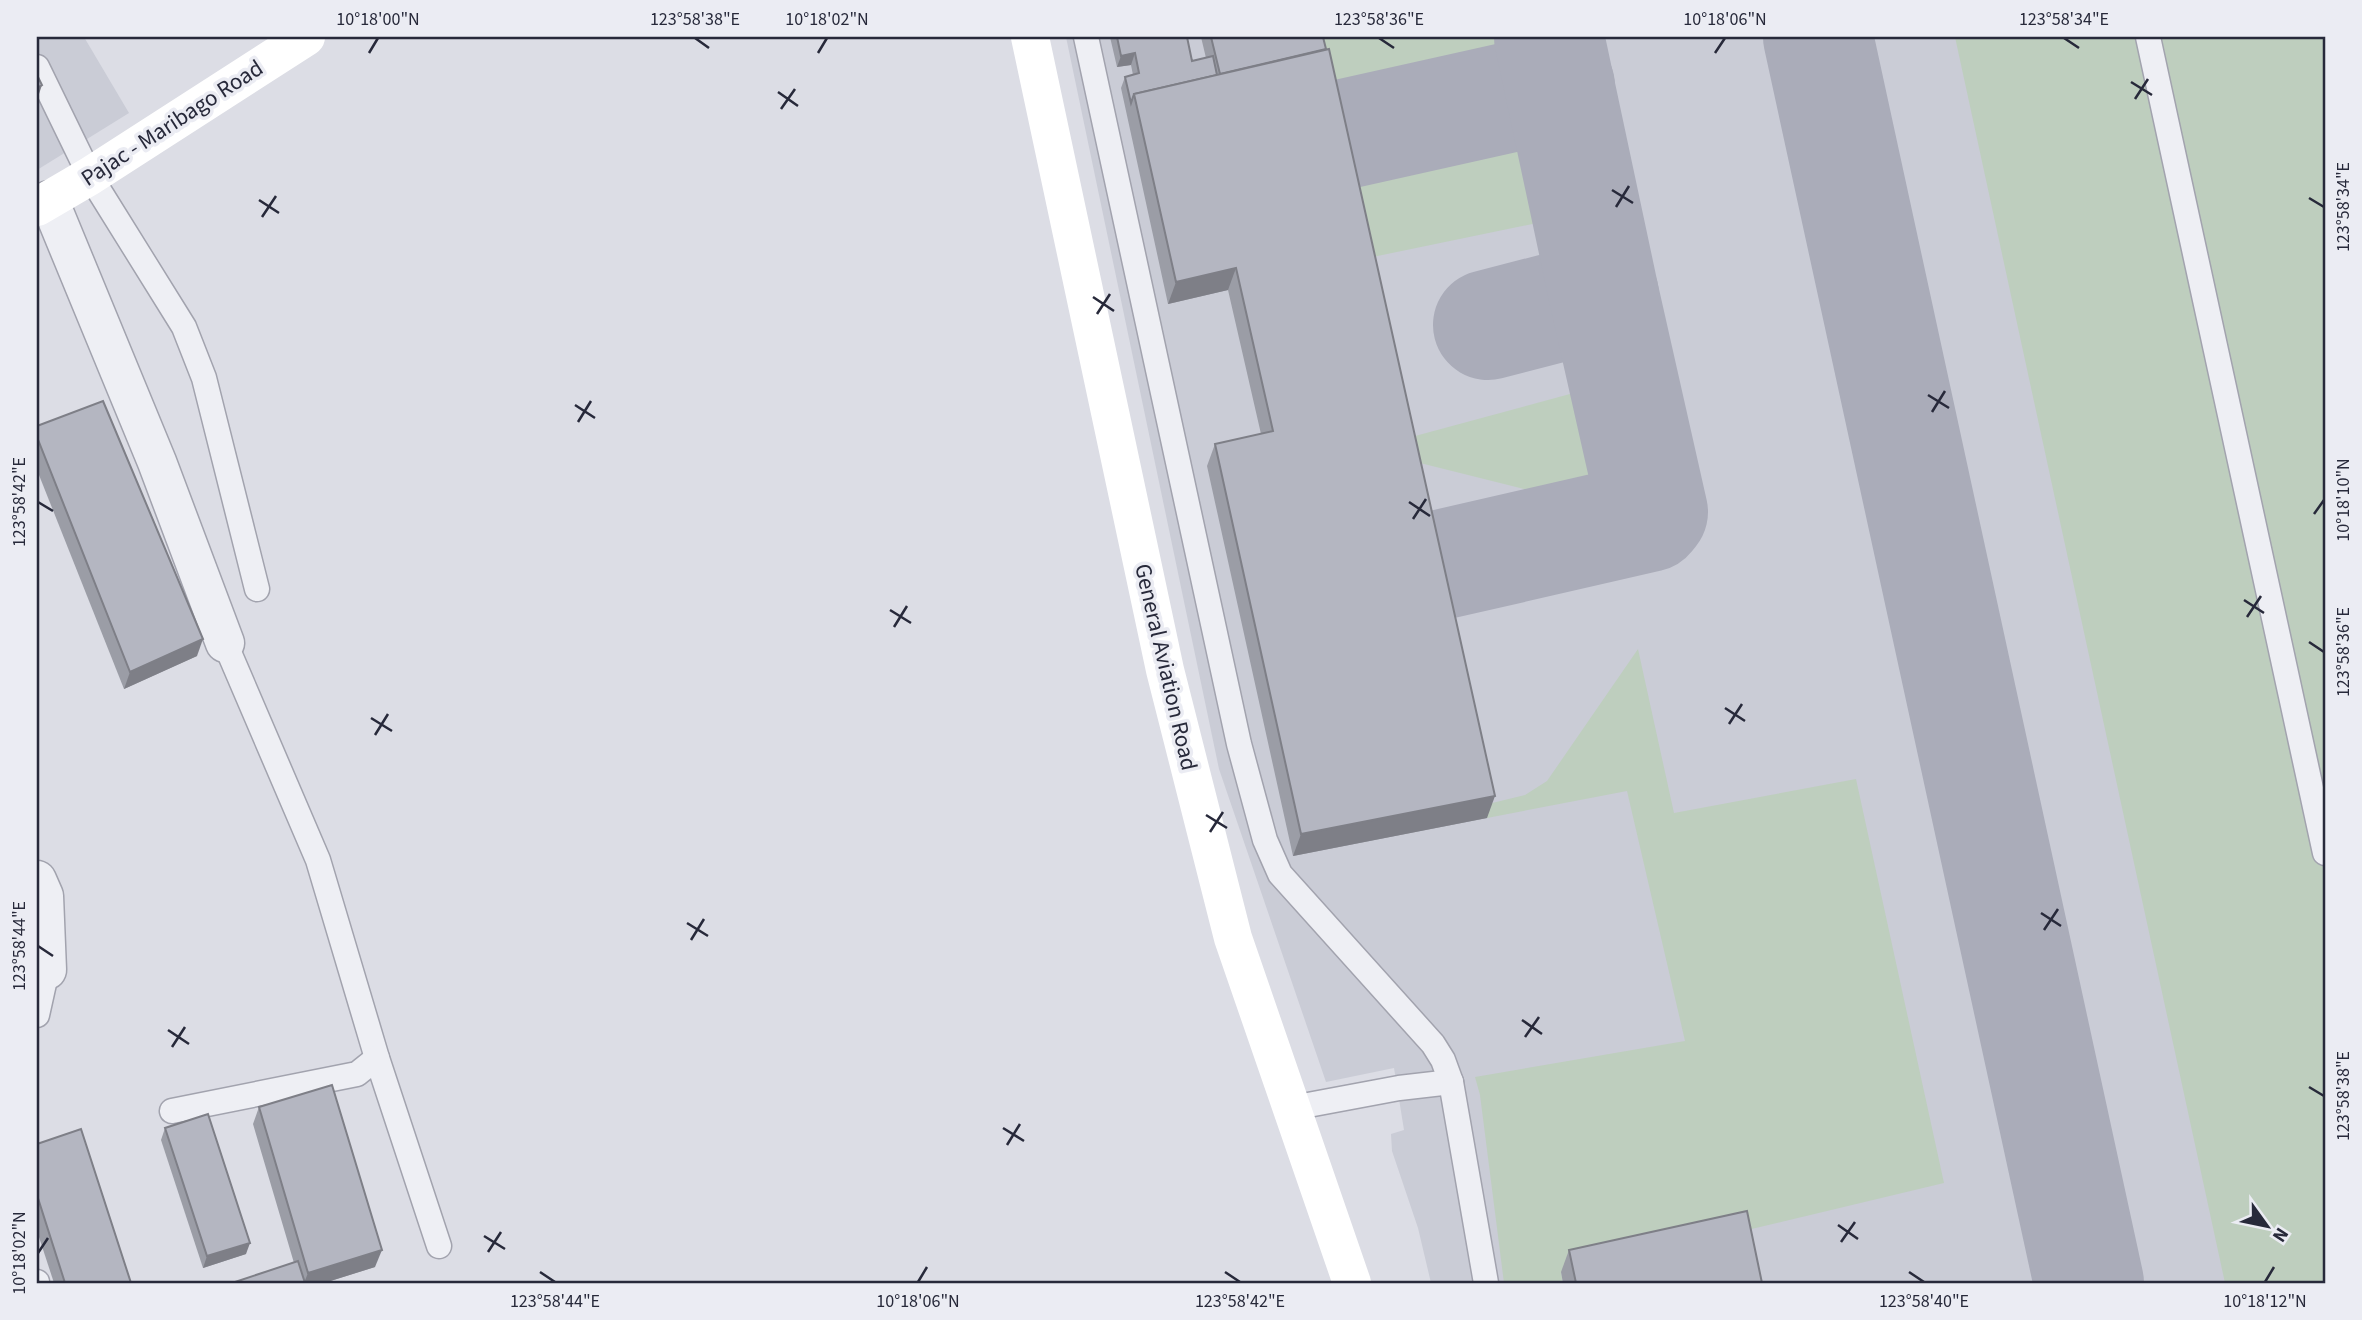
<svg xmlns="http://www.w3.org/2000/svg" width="2362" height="1320" font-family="'Source Sans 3',sans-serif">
<rect width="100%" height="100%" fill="#dcdde5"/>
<g fill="#caccd6">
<path d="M 37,37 L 84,37 L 129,113 L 37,170 Z"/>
<path d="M 1066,37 L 2325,37 L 2325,1283 L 1431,1283 L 1418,1228 L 1392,1151 L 1391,1134 L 1404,1130 L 1394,1068 L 1326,1082 L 1219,769 Z"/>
</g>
<g fill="#becebe">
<path d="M 1313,37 L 1527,37 L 1527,40 C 1523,61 1517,73 1497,83 L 1332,120 Z"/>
<path d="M 1955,37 L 2325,37 L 2325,1283 L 2225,1283 Z"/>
<path d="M 1505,116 L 1521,117 L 1547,132 L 1566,217 L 1363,259 L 1340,155 Z"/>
<path d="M 1603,385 L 1626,497 L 1592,506 L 1408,460 L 1404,439 Z"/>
<path d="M 1638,649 L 1674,813 L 1856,779 L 1944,1183 L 1739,1232 L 1561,1272 L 1563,1283 L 1504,1283 L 1480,1095 L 1475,1077 L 1685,1041 L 1627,791 L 1487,818 L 1484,805 L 1525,795 L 1547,781 Z"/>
</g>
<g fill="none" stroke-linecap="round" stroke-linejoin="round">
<g stroke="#aaacb9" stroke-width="110">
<path d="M 1818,37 L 2089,1283"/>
<path d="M 1336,136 L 1560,86"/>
<path d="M 1488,325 L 1604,295"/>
<path d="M 1431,567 L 1649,517 L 1653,512 L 1604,295 L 1549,37"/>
</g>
<g stroke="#a2a3ae" stroke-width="27">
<g id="lane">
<path d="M 1086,37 L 1239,744 L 1265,840 L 1280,874 L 1433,1044 L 1443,1060 L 1451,1082 L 1486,1283"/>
<path d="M 2148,37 L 2325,853"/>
<path d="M 37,67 L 90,176 L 184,327 L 204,378 L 257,589"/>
<path d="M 225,643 L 318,860 L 377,1058 L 439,1246"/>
<path d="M 37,1015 L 47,970"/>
<path d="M 1292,1108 L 1399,1088 L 1451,1082"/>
<path d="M 172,1111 L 357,1074 L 377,1058"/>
<path d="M 37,1282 L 37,1283"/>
</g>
</g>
<g stroke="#a2a3ae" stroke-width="41">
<g id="street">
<path d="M 49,200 L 157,462 L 225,643"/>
<path d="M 37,880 L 44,896 L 47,970"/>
</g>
</g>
<use href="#lane" stroke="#eeeff4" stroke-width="24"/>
<use href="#street" stroke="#eeeff4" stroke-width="38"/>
<g stroke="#fff" stroke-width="38">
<path d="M 1030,37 L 1165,670 L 1233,938 L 1352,1283"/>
<path d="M 37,207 L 90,176 L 306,37"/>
</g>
</g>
<g fill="#9b9da6">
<path d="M 1110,37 L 1187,37 L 1192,61 L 1206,58 L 1201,37 L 1323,37 L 1487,818 L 1293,856 L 1207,466 L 1215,444 L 1261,434 L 1228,290 L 1168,304 L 1121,88 L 1125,77 L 1133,75 L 1131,65 L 1117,67 Z"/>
<path d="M 37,426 L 197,656 L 124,689 L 37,470 Z"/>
<path d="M 259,1107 L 375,1267 L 324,1283 L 232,1283 L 294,1263 L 253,1124 Z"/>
<path d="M 165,1128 L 246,1254 L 203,1268 L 161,1140 Z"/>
<path d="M 37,1144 L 131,1283 L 54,1283 L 37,1231 Z"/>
<path d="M 1569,1250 L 1762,1283 L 1563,1283 L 1561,1272 Z"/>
</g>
<g fill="#7e7f87">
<path d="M 1135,53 L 1131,65 L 1117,67 L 1121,56 Z"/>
<path d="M 42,85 L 37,100 L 37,88 Z"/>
<path d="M 1236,268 L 1228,290 L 1168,304 L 1176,282 Z"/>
<path d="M 203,639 L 197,656 L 124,689 L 130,672 Z"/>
<path d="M 1495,796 L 1487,818 L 1293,856 L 1301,834 Z"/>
<path d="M 250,1243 L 246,1254 L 203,1268 L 207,1256 Z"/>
<path d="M 382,1250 L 375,1267 L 324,1283 L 304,1283 L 308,1273 Z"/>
</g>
<g fill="#b4b6c1" stroke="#7e7f87" stroke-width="2">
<path d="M 1117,37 L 1187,37 L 1192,61 L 1213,56 L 1217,75 L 1134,94 L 1131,103 L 1125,77 L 1139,73 L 1135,53 L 1121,56 Z"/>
<path d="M 1211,37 L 1323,37 L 1326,49 L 1220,74 Z"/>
<path d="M 1329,49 L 1495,796 L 1301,834 L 1215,444 L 1273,431 L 1236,268 L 1176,282 L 1134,94 Z"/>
<path d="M 37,75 L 42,85 L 37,88 Z"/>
<path d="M 103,401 L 203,639 L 130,672 L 37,437 L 37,426 Z"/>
<path d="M 332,1085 L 382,1250 L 308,1273 L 259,1107 Z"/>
<path d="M 208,1114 L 250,1243 L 207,1256 L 165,1128 Z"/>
<path d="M 81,1129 L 131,1283 L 65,1283 L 37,1195 L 37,1144 Z"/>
<path d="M 1747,1211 L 1762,1283 L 1576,1283 L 1569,1250 Z"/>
<path d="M 298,1261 L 305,1283 L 232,1283 Z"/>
</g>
<path fill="none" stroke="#27293a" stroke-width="2.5" d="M 695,38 L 709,48M 1379,38 L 1394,48M 2064,38 L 2079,48M 369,53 L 378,38M 818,53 L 827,38M 1715,53 L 1725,38M 2131,82 L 2152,95M 778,92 L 798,106M 2135,99 L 2148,79M 781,109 L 795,89M 1612,190 L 1633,203M 2309,198 L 2324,207M 259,200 L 279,213M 1616,207 L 1629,186M 262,217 L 276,196M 1093,297 L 1114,311M 1097,314 L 1110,294M 1928,395 L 1949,408M 575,405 L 595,418M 1932,412 L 1945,391M 578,422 L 591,401M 38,502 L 53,511M 1409,502 L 1430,516M 2314,514 L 2324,500M 1413,519 L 1426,499M 2244,600 L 2264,613M 890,610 L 911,623M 2247,617 L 2261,596M 894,627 L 907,606M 2309,642 L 2324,652M 1725,708 L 1745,721M 371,718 L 392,731M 1729,724 L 1742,704M 375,735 L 388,714M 1206,815 L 1227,828M 1210,832 L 1223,812M 2041,913 L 2061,926M 687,923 L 708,936M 2044,930 L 2058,909M 691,940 L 704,919M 38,946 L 53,956M 1522,1020 L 1542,1034M 168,1030 L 189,1044M 1525,1037 L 1539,1017M 172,1047 L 185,1027M 2309,1087 L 2324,1096M 1003,1128 L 1024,1141M 1007,1145 L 1020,1124M 1838,1225 L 1858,1239M 484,1236 L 505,1249M 1841,1242 L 1855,1222M 488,1252 L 501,1232M 38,1253 L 48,1238M 540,1272 L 555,1282M 1225,1272 L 1240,1282M 1909,1272 L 1924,1282M 918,1282 L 927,1267M 2265,1282 L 2274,1267"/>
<g text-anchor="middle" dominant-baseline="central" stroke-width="7" stroke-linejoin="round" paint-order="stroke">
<g font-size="23" fill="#27293a" stroke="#ebecf3">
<text transform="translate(172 123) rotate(-33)">Pajac - Maribago Road</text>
<text transform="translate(1166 667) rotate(77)">General Aviation Road</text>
</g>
</g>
<rect width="2362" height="1320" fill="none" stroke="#ebecf3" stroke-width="77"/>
<g transform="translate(2267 1226) rotate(123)" stroke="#ebecf3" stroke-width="5" paint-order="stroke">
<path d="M0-5L12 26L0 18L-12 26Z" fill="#27293a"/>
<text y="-10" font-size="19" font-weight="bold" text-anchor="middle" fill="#27293a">N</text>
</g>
<rect x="38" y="38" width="2286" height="1244" fill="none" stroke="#27293a" stroke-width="2.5"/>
<g font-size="18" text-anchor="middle" fill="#27293a">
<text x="378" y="25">10°18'00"N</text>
<text x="695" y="25">123°58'38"E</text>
<text x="827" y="25">10°18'02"N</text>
<text x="1379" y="25">123°58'36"E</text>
<text x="1725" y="25">10°18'06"N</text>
<text x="2064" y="25">123°58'34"E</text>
<text transform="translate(2343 207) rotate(-90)" y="6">123°58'34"E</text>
<text transform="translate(2343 500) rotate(-90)" y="6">10°18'10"N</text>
<text transform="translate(19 502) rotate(-90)" y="6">123°58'42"E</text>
<text transform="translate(2343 652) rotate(-90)" y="6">123°58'36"E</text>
<text transform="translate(19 946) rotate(-90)" y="6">123°58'44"E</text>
<text transform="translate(2343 1096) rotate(-90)" y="6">123°58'38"E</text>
<text transform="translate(19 1253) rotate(-90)" y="6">10°18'02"N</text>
<text x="555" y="1307">123°58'44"E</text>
<text x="918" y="1307">10°18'06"N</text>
<text x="1240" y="1307">123°58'42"E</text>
<text x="1924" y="1307">123°58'40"E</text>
<text x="2265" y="1307">10°18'12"N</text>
</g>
</svg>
